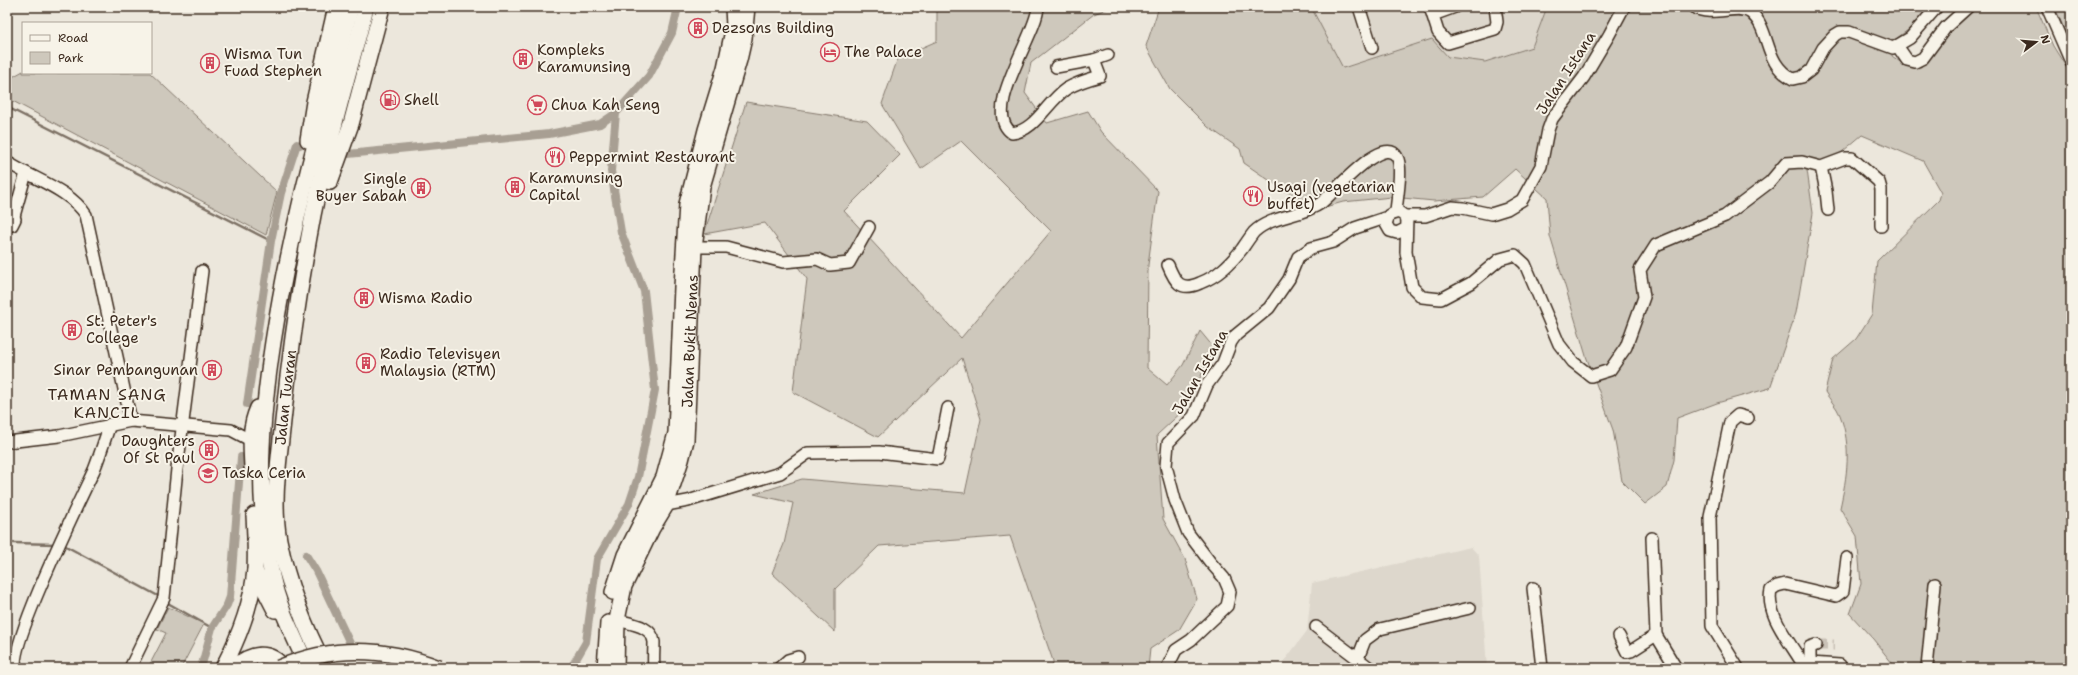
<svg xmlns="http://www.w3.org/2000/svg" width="2078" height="675" font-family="'Shantell Sans',sans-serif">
<rect width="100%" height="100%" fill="#ece7dc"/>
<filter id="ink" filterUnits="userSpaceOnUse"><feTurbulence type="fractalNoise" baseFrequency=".025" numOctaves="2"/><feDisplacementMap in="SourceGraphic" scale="8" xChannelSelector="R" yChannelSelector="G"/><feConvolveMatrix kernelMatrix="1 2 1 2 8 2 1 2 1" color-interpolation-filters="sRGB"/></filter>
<g filter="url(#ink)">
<g fill="#ddd7cc">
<path d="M 1311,7 L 1547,7 L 1532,47 L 1485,62 L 1448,57 L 1432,39 L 1342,68 Z"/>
<path d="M 1471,547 L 1479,556 L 1487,668 L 1279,668 L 1307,631 L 1312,583 Z"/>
</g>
<g fill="#cec8bc" stroke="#84796d">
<path d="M 937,7 L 1111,7 L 1094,14 L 1031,63 L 1025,93 L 1047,123 L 1088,111 L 1101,132 L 1158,191 L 1148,265 L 1147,368 L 1167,385 L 1183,365 L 1200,331 L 1214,348 L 1186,408 L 1157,435 L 1163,519 L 1185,559 L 1197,599 L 1179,630 L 1150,649 L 1148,668 L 1053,668 L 1053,661 L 1010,536 L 879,546 L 835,589 L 835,632 L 772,573 L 784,544 L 793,503 L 754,494 L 802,479 L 965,493 L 981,419 L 962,358 L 878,437 L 793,392 L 807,279 L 765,223 L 704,234 L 746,102 L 867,121 L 900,155 L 844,211 L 961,338 L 1051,231 L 961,141 L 921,169 L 882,104 L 898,58 L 937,41 Z"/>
<path d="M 1159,7 L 1311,7 L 1343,68 L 1432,39 L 1448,57 L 1485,62 L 1532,47 L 1547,7 L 1930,7 L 1908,30 L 1893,41 L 1892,56 L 1906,66 L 1921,67 L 1949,33 L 1975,7 L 2036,7 L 2053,46 L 2071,75 L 2071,668 L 1896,668 L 1873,639 L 1850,614 L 1861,584 L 1857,536 L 1840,508 C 1847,476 1852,447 1840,415 C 1837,407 1829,399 1825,392 L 1833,359 L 1856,339 L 1872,314 L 1877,261 L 1939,200 L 1941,193 L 1923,161 L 1862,135 L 1836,157 L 1807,170 L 1813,213 L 1796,313 L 1770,388 L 1717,403 L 1677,418 L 1674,460 L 1667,487 L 1645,504 L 1622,481 L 1613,430 L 1586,356 L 1550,236 L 1547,198 L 1515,169 L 1483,197 L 1434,201 L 1392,197 L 1343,202 L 1318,209 L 1282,189 L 1244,163 L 1240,149 L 1208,127 L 1170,89 L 1146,46 Z"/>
<path d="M 2055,7 L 2071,7 L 2071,39 L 2066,34 Z"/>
<path d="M 23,71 L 23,73 L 150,73 L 277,192 L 266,235 L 7,98 L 7,80 Z"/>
<path d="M 168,607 L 204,624 L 181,668 L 154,668 L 149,666 L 166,633 L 157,629 Z"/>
</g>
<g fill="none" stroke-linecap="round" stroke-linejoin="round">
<g stroke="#7c7064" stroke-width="2.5">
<path d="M 7,107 L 271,241"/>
<path d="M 14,543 L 56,544"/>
<path d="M 62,544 L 160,597"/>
<path d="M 166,602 L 212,628"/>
</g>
<g stroke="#a89f93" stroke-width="8">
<path d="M 348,154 L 549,134 L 600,124 L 616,113 L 649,76 L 672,33 L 678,7"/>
<path d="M 247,404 L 271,241 L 281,193 L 297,144 L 300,145"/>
<path d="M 306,555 L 316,571 L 355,654"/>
<path d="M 201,668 L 212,628 L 227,605 L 230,597 L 241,457"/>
<path d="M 571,668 L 586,642 L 597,559 L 629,504 L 638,477 L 655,390 L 644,291 L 621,232 L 611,171 L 616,113"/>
</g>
<path stroke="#c9c1b6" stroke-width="11" stroke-dasharray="11 5.5" stroke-linecap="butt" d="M 1816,645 L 1834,645"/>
<g stroke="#3b2a1e" stroke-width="14">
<g id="minor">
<path d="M 1038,7 C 1037,35 980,111 1012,133 C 1035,131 1047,102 1066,89 C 1076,83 1089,79 1100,76 L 1094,60 L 1056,67"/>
<path d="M 1359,7 L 1372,48"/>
<path d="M 1430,7 L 1438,32 L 1448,43 L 1495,29 L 1497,22 L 1495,7"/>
<path d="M 1694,7 C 1712,18 1739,3 1751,13 C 1771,29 1763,64 1793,79 L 1802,77 L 1811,70 L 1823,48 L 1835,35 L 1840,32 L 1849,32 L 1893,48 L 1910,38 L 1937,7"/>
<path d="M 2047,7 L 2071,62"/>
<path d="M 1433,15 L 1455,7"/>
<path d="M 1898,47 L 1907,60 L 1915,62 L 1923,58 L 1946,27 L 1968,7"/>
<path d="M 1094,60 L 1108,55"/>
<path d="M 7,162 C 33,179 69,189 86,215 L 131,421"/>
<path d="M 1821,167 L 1826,191 L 1828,210"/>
<path d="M 14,216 L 26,173"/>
<path d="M 1406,216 L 1425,216 L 1452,207 L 1463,208 L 1491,214 L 1507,209 L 1522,200 L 1541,166 L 1548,130 L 1552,119 L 1584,77 L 1609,35 L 1624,7"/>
<path d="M 7,225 L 12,225 L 15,219 L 12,214 L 8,213"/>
<path d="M 1405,229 L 1397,233 L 1390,231 L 1386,224 L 1389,215 L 1399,212 L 1407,218 L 1406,252 L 1412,287 L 1422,297 L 1441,299 L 1471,283 L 1500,259 L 1515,255 L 1525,264 L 1559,344 L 1573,362 L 1591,376 L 1610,370 L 1626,347 L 1644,297 L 1640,270 L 1656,245 L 1725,216 L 1770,182 L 1786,163 L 1802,162 L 1821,167 L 1845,158 L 1852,158 L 1879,182 L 1881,189 L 1881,226"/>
<path d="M 694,247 L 726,247 L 783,262 L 817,259 L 830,265 L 849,263 L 869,227"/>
<path d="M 1168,265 C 1175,282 1180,292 1200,283 C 1218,276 1230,264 1242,249 C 1246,243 1250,237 1254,232 C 1272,215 1301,217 1321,203 C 1333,194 1384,133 1397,157 C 1403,167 1397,199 1396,211"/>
<path d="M 7,442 L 59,436 L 131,421 L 231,430 L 250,440"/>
<path d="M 666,505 L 688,501 L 780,473 L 808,453 L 879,452 L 938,459 L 948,408"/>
<path d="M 1652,538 L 1656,635 L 1676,668"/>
<path d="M 1533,588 L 1542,668"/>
<path d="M 617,620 C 630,624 652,625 654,642 C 654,651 653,659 654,668"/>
<path d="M 1316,627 L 1370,668"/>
<path d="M 1619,636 L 1627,652 L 1631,651 L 1656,635"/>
<path d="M 1358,658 L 1365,640 L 1380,629 L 1470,608"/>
<path d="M 1810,663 L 1810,647 L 1816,645"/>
<path d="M 1805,667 L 1810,663 L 1840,665"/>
<path d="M 16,668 C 8,646 80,500 94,470 C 100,455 105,439 110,424"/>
<path d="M 130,668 L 164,598 L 177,469 L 202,271"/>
<path d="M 779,668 L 788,660 L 798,657"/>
<path d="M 1167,668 L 1176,650 L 1191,640 L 1227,606 L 1230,592 L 1224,578 L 1210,562 L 1188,533 L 1175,500 L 1166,466 L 1168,443 L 1194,416 L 1207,385 L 1223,363 L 1231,342 L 1236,335 L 1269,308 L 1289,279 L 1298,257 L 1311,248 L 1333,242 L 1355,228 L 1388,217"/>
<path d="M 1738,668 L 1712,626 L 1710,517 L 1730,422 L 1738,415 L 1748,418"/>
<path d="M 1805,668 C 1793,645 1765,616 1771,590 L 1777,586 L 1785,584 L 1836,596 L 1843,591 L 1847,558"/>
<path d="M 1927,668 L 1935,584"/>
</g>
</g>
<g stroke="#3b2a1e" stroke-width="18">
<g id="major">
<path d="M 308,140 L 314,102 L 336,7"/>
<path d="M 330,182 L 351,124 L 382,7"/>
<path d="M 252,467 C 251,445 249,428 258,408"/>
<path d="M 255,571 L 275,610"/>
<path d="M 613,592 L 625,555 L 664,477 L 676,433 L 682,287 L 687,204 L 706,130 L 725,68 L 734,26 L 733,7"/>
<path d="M 223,668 C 238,639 252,603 255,570 C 256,552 255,533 254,515"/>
<path d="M 233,668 C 251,653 269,649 284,668"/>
<path d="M 308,668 C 295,638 279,609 272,576 C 255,498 261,420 273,342 C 284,270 300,200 319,129 C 330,89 340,48 351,7"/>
<path id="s1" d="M 326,668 C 305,628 288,585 279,540 C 272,502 279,460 283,421 C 290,352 300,284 313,215 C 327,145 348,76 366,7"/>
<path d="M 332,668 L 370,665 L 392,668"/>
<path d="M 605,668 L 608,623"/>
<path id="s2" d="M 616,668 L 617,620 L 624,586 L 652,528 L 666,505 L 681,460 L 686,440 L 694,247 L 702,187 L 739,60 L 744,38 L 747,7"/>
</g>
</g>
<use href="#minor" stroke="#f7f3e8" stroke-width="11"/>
<use href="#major" stroke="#f7f3e8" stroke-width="15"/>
<g stroke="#3b2a1e" stroke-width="18" stroke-linecap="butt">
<path id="major-bridge" d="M 279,668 C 332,645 386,647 439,668"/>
</g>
<use href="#major-bridge" stroke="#f7f3e8" stroke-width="15"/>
</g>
</g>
<defs>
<g id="building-ring" transform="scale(1)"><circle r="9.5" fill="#f7f3e8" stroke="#d1495b" stroke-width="1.5"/><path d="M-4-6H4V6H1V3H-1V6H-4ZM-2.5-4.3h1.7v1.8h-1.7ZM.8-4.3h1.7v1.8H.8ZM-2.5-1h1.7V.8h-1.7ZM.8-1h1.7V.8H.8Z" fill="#d1495b"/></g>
<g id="hotel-ring" transform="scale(1)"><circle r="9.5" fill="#f7f3e8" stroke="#d1495b" stroke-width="1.5"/><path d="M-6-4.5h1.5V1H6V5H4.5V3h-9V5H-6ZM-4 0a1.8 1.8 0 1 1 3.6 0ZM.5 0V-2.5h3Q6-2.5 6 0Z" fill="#d1495b"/></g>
<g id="fuel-ring" transform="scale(1)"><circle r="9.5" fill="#f7f3e8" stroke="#d1495b" stroke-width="1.5"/><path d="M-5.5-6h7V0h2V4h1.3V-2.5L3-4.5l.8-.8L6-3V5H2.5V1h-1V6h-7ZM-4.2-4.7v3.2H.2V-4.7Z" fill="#d1495b"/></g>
<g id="supermarket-ring" transform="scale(1)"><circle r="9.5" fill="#f7f3e8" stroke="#d1495b" stroke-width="1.5"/><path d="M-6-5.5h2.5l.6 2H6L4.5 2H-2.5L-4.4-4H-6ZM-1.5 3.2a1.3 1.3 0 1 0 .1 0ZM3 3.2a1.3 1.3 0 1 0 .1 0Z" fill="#d1495b"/></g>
<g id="restaurant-ring" transform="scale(1)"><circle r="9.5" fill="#f7f3e8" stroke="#d1495b" stroke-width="1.5"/><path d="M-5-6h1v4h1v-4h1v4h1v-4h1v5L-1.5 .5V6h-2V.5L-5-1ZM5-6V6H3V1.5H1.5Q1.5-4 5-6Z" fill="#d1495b"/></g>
<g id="school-ring" transform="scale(1)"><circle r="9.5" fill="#f7f3e8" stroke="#d1495b" stroke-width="1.5"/><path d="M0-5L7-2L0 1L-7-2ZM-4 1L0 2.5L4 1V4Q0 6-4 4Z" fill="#d1495b"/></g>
</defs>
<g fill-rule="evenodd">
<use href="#building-ring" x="698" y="28"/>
<use href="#hotel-ring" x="830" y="52"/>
<use href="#building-ring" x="523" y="59"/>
<use href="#building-ring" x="210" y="63"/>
<use href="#fuel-ring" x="390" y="100"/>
<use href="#supermarket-ring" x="537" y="105"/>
<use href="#restaurant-ring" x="555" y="157"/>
<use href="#building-ring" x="515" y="187"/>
<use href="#building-ring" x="421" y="188"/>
<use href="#restaurant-ring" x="1253" y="196"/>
<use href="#building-ring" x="364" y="298"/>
<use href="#building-ring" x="72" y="330"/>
<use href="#building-ring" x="366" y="363"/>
<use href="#building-ring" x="212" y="370"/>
<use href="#building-ring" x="209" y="450"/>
<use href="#school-ring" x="208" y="473"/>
</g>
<g text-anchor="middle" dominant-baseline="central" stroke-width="4" stroke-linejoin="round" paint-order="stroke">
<g font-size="15" fill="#3b2a1e" stroke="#f7f3e8" text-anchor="start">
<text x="712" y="28">Dezsons Building</text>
<text x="537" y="50">Kompleks<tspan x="537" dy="17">Karamunsing</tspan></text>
<text x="844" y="52">The Palace</text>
<text x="224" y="54">Wisma Tun<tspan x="224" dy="17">Fuad Stephen</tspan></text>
<text x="404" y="100">Shell</text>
<text x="551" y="105">Chua Kah Seng</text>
<text x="569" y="157">Peppermint Restaurant</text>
<text x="529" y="178">Karamunsing<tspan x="529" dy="17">Capital</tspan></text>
<text x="407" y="179" text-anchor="end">Single<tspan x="407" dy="17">Buyer Sabah</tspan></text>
<text x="1267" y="187">Usagi (vegetarian<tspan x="1267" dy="17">buffet)</tspan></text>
<text x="378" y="298">Wisma Radio</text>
<text x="86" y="321">St. Peter's<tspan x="86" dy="17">College</tspan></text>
<text x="380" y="354">Radio Televisyen<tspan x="380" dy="17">Malaysia (RTM)</tspan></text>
<text x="198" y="370" text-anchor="end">Sinar Pembangunan</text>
<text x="195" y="441" text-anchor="end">Daughters<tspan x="195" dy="17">Of St Paul</tspan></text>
<text x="222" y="473">Taska Ceria</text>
</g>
<g font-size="15" fill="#3b2a1e" stroke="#f7f3e8">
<text transform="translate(1566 73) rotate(-57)">Jalan Istana</text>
<text stroke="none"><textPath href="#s2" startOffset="341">Jalan Bukit Nenas</textPath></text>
<text transform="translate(1200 372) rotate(-60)">Jalan Istana</text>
<text stroke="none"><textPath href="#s1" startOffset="280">Jalan Tuaran</textPath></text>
</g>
<g font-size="16" letter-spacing="1" fill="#3b2a1e" stroke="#f7f3e8">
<text x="107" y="394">TAMAN SANG<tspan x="107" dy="18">KANCIL</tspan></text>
</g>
</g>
<rect width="2078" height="675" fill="none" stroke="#f7f3e8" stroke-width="24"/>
<rect x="12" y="12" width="2054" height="651" fill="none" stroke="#3b2a1e" stroke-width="1.5" filter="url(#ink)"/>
<rect x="22" y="22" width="130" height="52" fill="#f7f3e8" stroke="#aca397"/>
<rect x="30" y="35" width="20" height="6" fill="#f7f3e8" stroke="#aca397"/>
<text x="58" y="42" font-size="12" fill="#3b2a1e">Road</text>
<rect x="30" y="52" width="20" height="12" fill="#cec8bc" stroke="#aca397"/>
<text x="58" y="62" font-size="12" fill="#3b2a1e">Park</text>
<g transform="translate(2036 42) rotate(74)" stroke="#f7f3e8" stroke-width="3" paint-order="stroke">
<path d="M0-3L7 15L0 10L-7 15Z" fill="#3b2a1e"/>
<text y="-6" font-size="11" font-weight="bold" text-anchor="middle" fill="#3b2a1e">N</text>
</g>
</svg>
